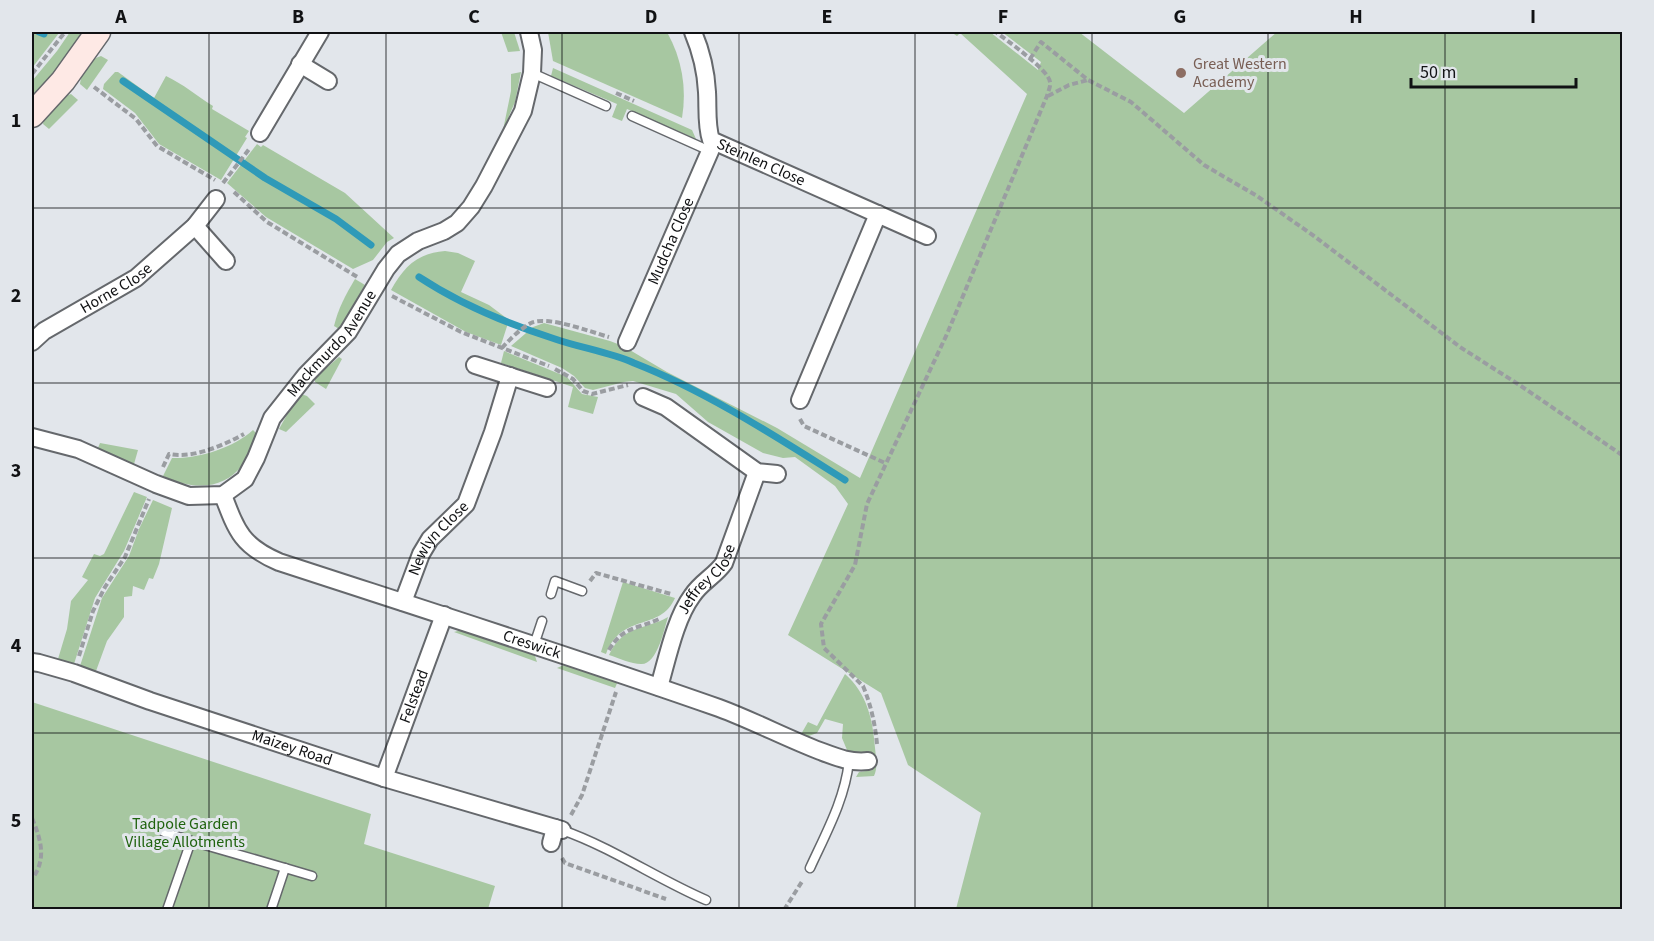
<svg xmlns="http://www.w3.org/2000/svg" width="1654" height="941" font-family="'Source Sans 3',sans-serif">
<rect width="100%" height="100%" fill="#e2e6eb"/>
<g fill="#a7c7a1">
<path d="M 32,32 L 59,33 L 32,68 Z"/>
<path d="M 70,32 L 85,32 L 66,61 L 32,99 L 32,81 L 57,51 Z"/>
<path d="M 501,32 L 514,32 L 520,51 L 508,52 Z"/>
<path d="M 548,32 L 667,32 C 682,59 687,88 682,118 L 553,61 Z"/>
<path d="M 951,32 L 990,32 L 1038,70 L 1041,62 L 1002,32 L 1079,32 L 1184,113 L 1277,32 L 1622,32 L 1622,909 L 956,909 L 981,813 L 908,765 L 881,693 L 788,635 L 848,504 L 835,486 L 795,457 L 783,458 L 763,453 L 708,422 L 676,394 L 633,381 L 624,382 L 593,390 L 585,388 L 574,376 L 562,368 L 511,346 L 533,327 L 544,323 L 610,341 L 623,346 L 667,372 L 777,428 L 860,478 L 1027,94 L 960,33 L 957,36 Z"/>
<path d="M 101,56 L 108,60 L 87,90 L 80,84 C 81,73 90,59 101,56 Z"/>
<path d="M 553,68 L 692,130 L 696,139 L 627,109 L 622,121 L 612,117 L 617,104 L 551,76 Z"/>
<path d="M 115,72 L 118,72 L 154,98 L 166,76 C 183,84 197,96 213,106 L 212,109 L 249,131 L 245,137 L 247,138 L 221,180 L 159,144 L 135,113 L 103,89 L 104,84 Z"/>
<path d="M 521,72 L 515,102 L 503,130 L 511,91 L 511,74 Z"/>
<path d="M 71,94 L 78,100 L 49,129 L 43,124 C 44,113 60,97 71,94 Z"/>
<path d="M 257,144 L 261,147 L 263,145 L 345,193 L 394,238 L 387,242 L 373,260 L 353,269 L 266,217 L 227,183 Z"/>
<path d="M 445,251 L 458,253 L 475,261 L 461,292 L 489,305 L 509,320 L 501,345 L 466,332 L 391,290 C 404,267 417,253 445,251 Z"/>
<path d="M 355,279 L 365,285 L 339,329 L 334,326 C 338,309 346,294 355,279 Z"/>
<path d="M 504,351 L 567,377 L 582,394 L 598,397 L 593,414 L 568,407 L 573,387 L 501,363 Z"/>
<path d="M 339,357 L 342,359 L 326,389 L 315,382 L 315,378 Z"/>
<path d="M 301,394 L 307,396 L 315,404 L 286,432 L 279,429 L 293,404 Z"/>
<path d="M 253,430 L 257,434 C 253,444 250,456 243,464 C 223,492 190,489 163,476 L 172,458 C 198,459 233,448 253,430 Z"/>
<path d="M 100,443 L 138,450 L 134,464 L 98,448 Z"/>
<path d="M 134,492 L 147,497 L 124,551 L 95,598 L 74,664 L 58,659 L 67,629 L 71,601 L 88,580 L 82,577 L 94,554 L 100,556 L 104,554 Z"/>
<path d="M 153,500 L 172,508 L 159,564 L 153,579 L 149,578 L 144,590 L 133,586 L 132,596 L 124,597 L 124,617 L 107,641 L 96,671 L 80,666 L 102,598 L 129,556 L 139,529 Z"/>
<path d="M 623,582 L 675,598 C 660,632 622,612 606,654 L 601,652 Z"/>
<path d="M 668,617 C 664,630 657,665 641,664 C 631,664 619,658 609,655 C 624,624 643,631 668,617 Z"/>
<path d="M 461,630 L 534,653 L 537,662 L 454,632 Z"/>
<path d="M 566,664 L 618,681 L 615,688 L 557,668 Z"/>
<path d="M 845,674 C 867,693 873,720 875,748 C 876,758 878,767 874,776 L 856,777 L 859,772 L 873,770 L 873,754 L 860,754 L 847,750 L 842,738 L 843,724 L 825,719 L 817,733 L 806,737 L 800,736 L 808,722 L 817,726 Z"/>
<path d="M 32,702 L 371,814 L 364,844 L 495,886 L 488,909 L 32,910 Z"/>
</g>
<g fill="none" stroke-linecap="round" stroke-linejoin="round">
<g stroke="#2f9ab8" stroke-width="7">
<path d="M 39,32 L 44,34"/>
<path d="M 123,81 L 265,178 L 336,219 L 371,245"/>
<path d="M 419,277 C 460,304 508,324 555,339 C 581,348 609,352 634,363 C 708,392 778,438 845,480"/>
</g>
<g stroke="#65686c" stroke-width="11">
<g id="lane">
<path d="M 532,73 L 606,106"/>
<path d="M 632,116 L 710,151"/>
<path d="M 551,594 L 555,581 L 582,591"/>
<path d="M 534,645 L 542,621"/>
<path d="M 562,830 C 613,848 657,879 706,900"/>
<path d="M 164,832 L 191,841"/>
<path d="M 285,868 L 312,876"/>
<path d="M 810,868 C 826,833 845,799 849,761"/>
<path d="M 167,910 L 191,841 L 285,868 L 271,910"/>
</g>
</g>
<g stroke="#65686c" stroke-width="20">
<g id="street">
<path id="s1" d="M 693,32 C 701,51 706,71 707,92 C 708,108 706,125 711,140 L 927,236"/>
<path d="M 300,64 L 328,81"/>
<path d="M 260,133 L 320,32"/>
<path d="M 195,226 L 226,261"/>
<path id="s2" d="M 32,342 L 44,331 L 136,278 L 195,226 L 216,199"/>
<path id="s3" d="M 627,342 L 714,142"/>
<path d="M 475,365 L 547,388"/>
<path d="M 643,397 L 666,407 L 757,472 L 777,474"/>
<path d="M 800,400 L 878,214"/>
<path id="s4" d="M 32,437 L 78,449 L 156,484 L 189,496 L 223,495 L 245,479 L 256,458 L 272,418 L 306,375 L 348,332 L 386,269 L 398,254 L 418,241 L 444,231 L 457,223 L 471,207 L 484,186 L 523,111 L 532,73 L 533,50 L 529,32"/>
<path id="s5" d="M 223,495 C 237,532 242,546 279,562 C 426,610 574,657 719,708 C 754,721 786,738 820,751 C 836,757 850,763 868,761"/>
<path id="s6" d="M 403,602 L 421,554 L 430,539 L 466,504 L 493,432 L 510,376"/>
<path id="s7" d="M 32,662 L 39,663 L 74,673 L 150,701 L 384,778 L 562,830"/>
<path id="s8" d="M 659,687 C 667,660 675,619 692,596 C 701,582 715,576 724,563 L 757,472"/>
<path id="s9" d="M 384,778 L 444,615"/>
<path d="M 551,843 L 555,828"/>
</g>
</g>
<g stroke="#65686c" stroke-width="27">
<path id="secondary" d="M 32,115 L 63,81 L 98,32"/>
</g>
<g stroke="#9a9da1" stroke-width="4" stroke-dasharray="6 3" stroke-linecap="butt">
<path d="M 1030,59 L 1041,42 L 1088,80 L 1131,102 L 1204,165 L 1257,196 L 1314,236 L 1460,347 L 1521,386 L 1622,455"/>
<path d="M 32,74 L 65,32"/>
<path d="M 94,87 L 136,119 L 157,146 L 215,180"/>
<path d="M 616,93 L 634,101"/>
<path d="M 1048,96 L 1069,85 L 1088,80"/>
<path d="M 223,183 L 250,148"/>
<path d="M 234,192 L 267,222 L 359,278"/>
<path d="M 392,296 L 461,332 L 549,366"/>
<path d="M 502,348 C 510,339 520,329 531,323 C 547,315 591,332 609,337"/>
<path d="M 555,369 L 573,379 L 583,391 L 592,394 L 628,385"/>
<path d="M 800,419 L 804,426 L 885,463"/>
<path d="M 163,467 L 169,454 C 193,459 224,445 244,434"/>
<path d="M 590,581 L 596,573 L 671,594"/>
<path d="M 609,650 C 623,626 638,629 659,619"/>
<path d="M 79,656 L 93,611 L 105,587 L 125,557 L 149,499"/>
<path d="M 877,744 C 875,724 871,705 863,686 L 824,648 L 821,624 L 855,565 L 867,504 L 947,334 L 1047,96 C 1048,92 1051,86 1050,82 C 1049,70 1006,40 996,32"/>
<path d="M 571,815 L 582,795 L 616,692"/>
<path d="M 32,818 C 41,840 47,859 32,879"/>
<path d="M 562,858 L 565,863 L 666,899"/>
<path d="M 784,910 L 803,880"/>
</g>
<use href="#lane" stroke="#fff" stroke-width="8"/>
<use href="#street" stroke="#fff" stroke-width="16"/>
<use href="#secondary" stroke="#fee9e5" stroke-width="24"/>
</g>
<path fill="none" stroke="#111214" stroke-width="1.5" stroke-opacity="0.55" d="M 209,32 L 209,910M 386,32 L 386,910M 562,32 L 562,910M 739,32 L 739,910M 915,32 L 915,910M 1092,32 L 1092,910M 1268,32 L 1268,910M 1445,32 L 1445,910M 32,208 L 1622,208M 32,383 L 1622,383M 32,558 L 1622,558M 32,733 L 1622,733"/>
<circle fill="#8d6e63" stroke="#e2e6eb" stroke-width="2" cx="1181" cy="73" r="6"/>
<g text-anchor="middle" dominant-baseline="central" stroke-width="6" stroke-linejoin="round" paint-order="stroke">
<g font-size="16" fill="#785e54" stroke="#e2e6eb" text-anchor="start">
<text x="1193" y="64">Great Western<tspan x="1193" dy="18">Academy</tspan></text>
</g>
<g font-size="16" fill="#111214" stroke="#e2e6eb">
<text stroke="none"><textPath href="#s1" startOffset="165">Steinlen Close</textPath></text>
<text stroke="none"><textPath href="#s3" startOffset="110">Mudcha Close</textPath></text>
<text stroke="none"><textPath href="#s2" startOffset="100">Horne Close</textPath></text>
<text stroke="none"><textPath href="#s4" startOffset="392">Mackmurdo Avenue</textPath></text>
<text stroke="none"><textPath href="#s6" startOffset="74">Newlyn Close</textPath></text>
<text stroke="none"><textPath href="#s8" startOffset="120">Jeffrey Close</textPath></text>
<text stroke="none"><textPath href="#s5" startOffset="357">Creswick</textPath></text>
<text stroke="none"><textPath href="#s9" startOffset="87">Felstead</textPath></text>
<text stroke="none"><textPath href="#s7" startOffset="274">Maizey Road</textPath></text>
</g>
<g font-size="16" fill="#1f630e" stroke="#e2e6eb">
<text x="185" y="824">Tadpole Garden<tspan x="185" dy="18">Village Allotments</tspan></text>
</g>
</g>
<rect width="1654" height="941" fill="none" stroke="#e2e6eb" stroke-width="66"/>
<path d="M1411 78v9h165v-9" fill="none" stroke="#111214" stroke-width="3"/>
<text x="1420" y="78" font-size="18" fill="#111214" stroke="#e2e6eb" stroke-width="4.5" paint-order="stroke">50 m</text>
<rect x="33" y="33" width="1588" height="875" fill="none" stroke="#111214" stroke-width="2"/>
<g font-size="20" text-anchor="middle" font-weight="bold" fill="#111214">
<text x="121" y="23">A</text>
<text x="298" y="23">B</text>
<text x="474" y="23">C</text>
<text x="651" y="23">D</text>
<text x="827" y="23">E</text>
<text x="1003" y="23">F</text>
<text x="1180" y="23">G</text>
<text x="1356" y="23">H</text>
<text x="1533" y="23">I</text>
<text x="16" y="127">1</text>
<text x="16" y="302">2</text>
<text x="16" y="477">3</text>
<text x="16" y="652">4</text>
<text x="16" y="827">5</text>
</g>
</svg>
